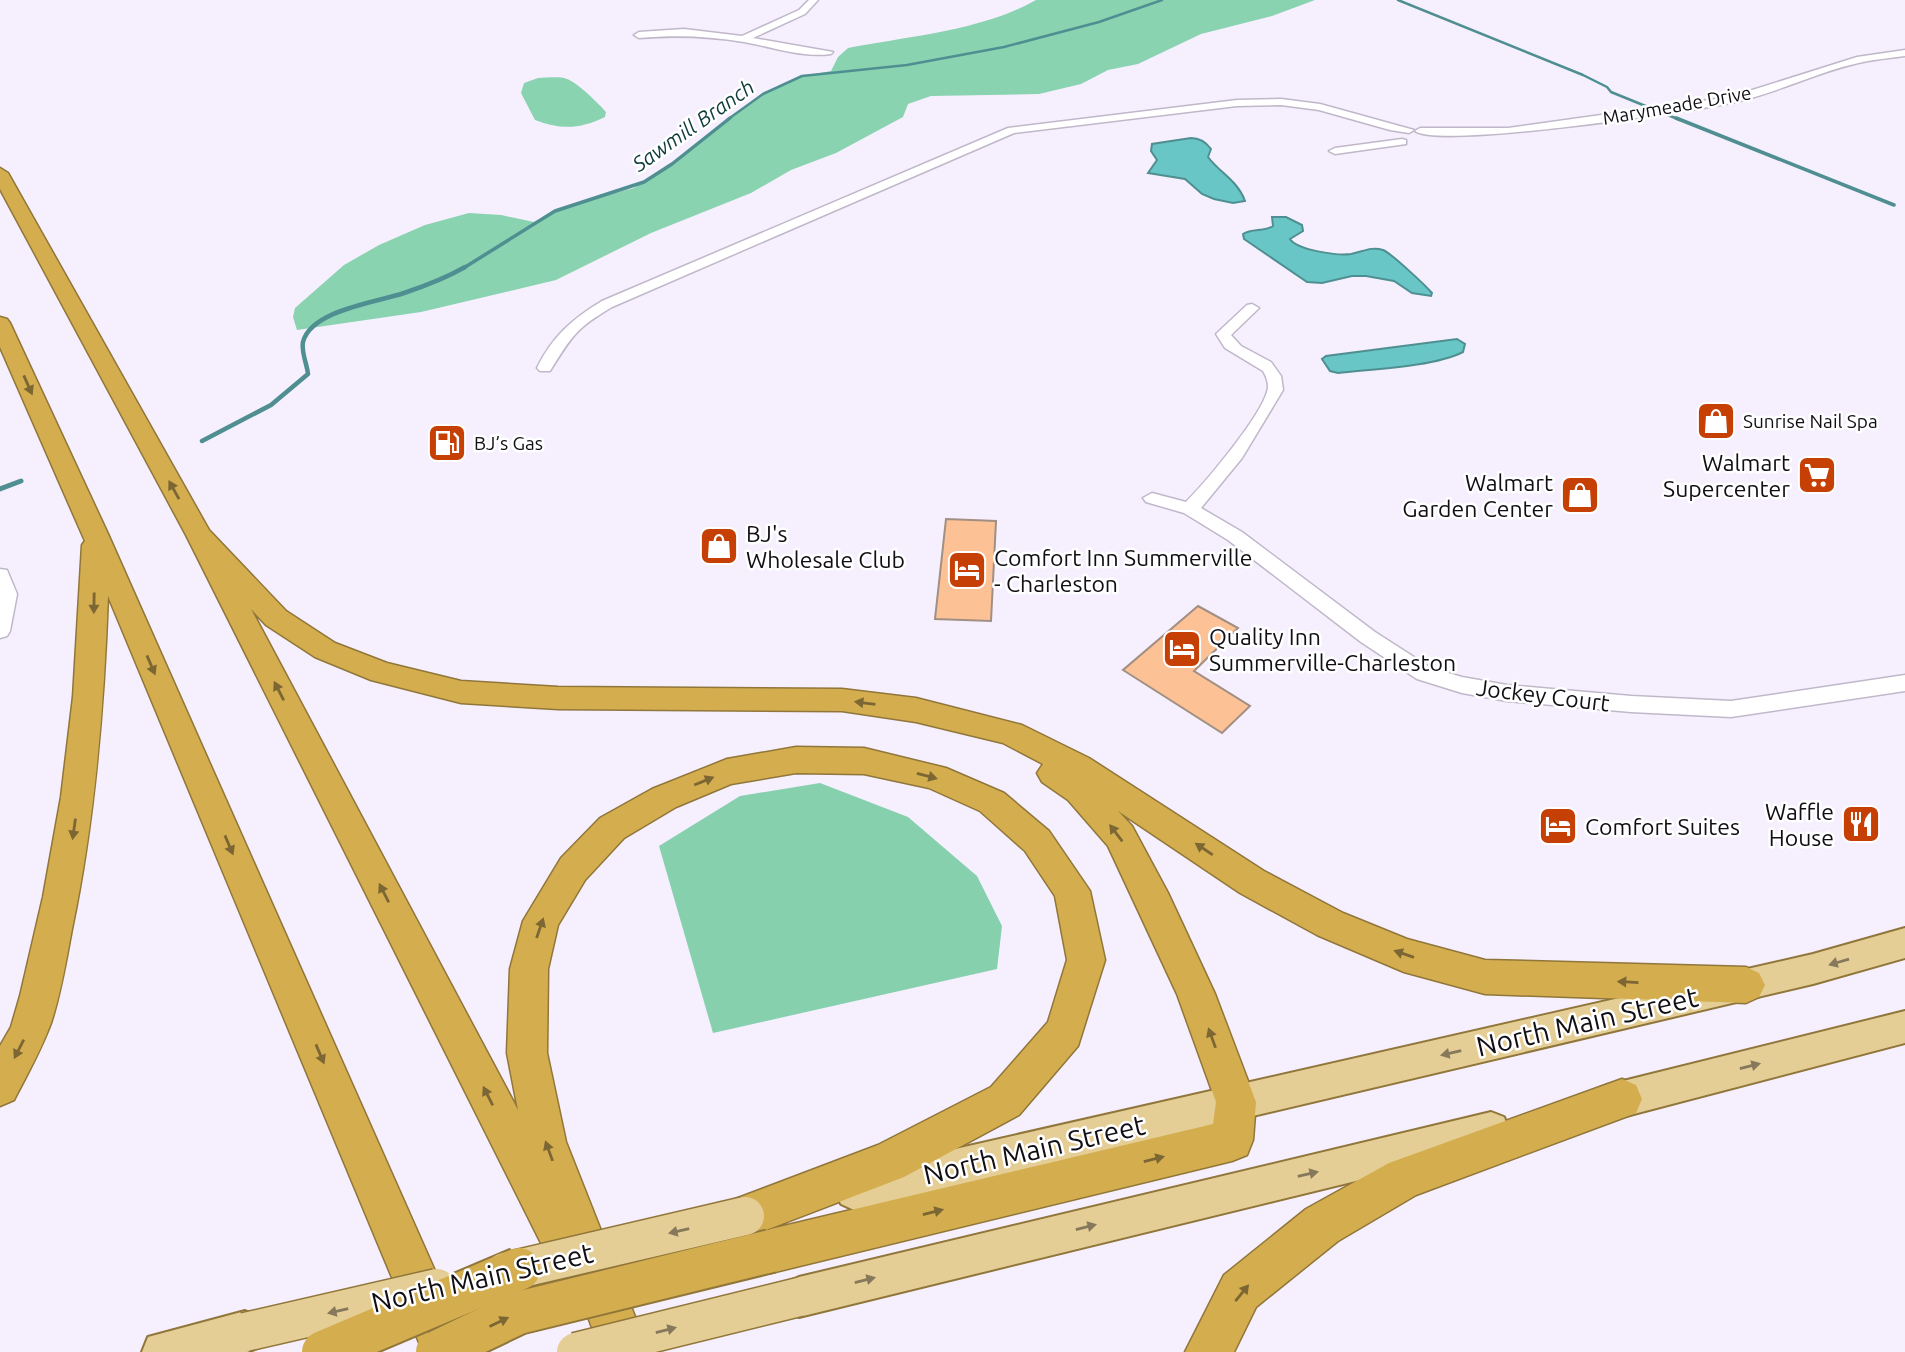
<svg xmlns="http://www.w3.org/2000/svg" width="1905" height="1352" font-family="Ubuntu,sans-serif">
<rect width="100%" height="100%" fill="#f6effe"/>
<g fill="#89d3b1">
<path d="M 1036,0 L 1315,0 L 1272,16 L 1201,34 L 1138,64 L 1108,70 L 1081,84 L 1039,94 L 931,96 L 908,104 L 903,117 L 836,153 L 791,170 L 751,193 L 651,233 L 556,280 L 421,312 L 297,330 L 293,317 L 295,308 L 344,265 L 379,245 L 425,225 L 469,213 L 501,215 L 534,222 L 569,205 L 634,188 L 682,156 L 764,92 L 803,76 L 831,71 L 838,57 L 848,48 C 909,36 981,31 1036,0 Z"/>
<path d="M 538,78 C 547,78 558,76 567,79 C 577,82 598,103 606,112 L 605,117 C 581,129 560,130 535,120 L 521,93 L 524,83 Z"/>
</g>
<path fill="#86d0ae" d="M 820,783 L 908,817 L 977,876 L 1002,926 L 997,969 L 713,1033 L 659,846 L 740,796 Z"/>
<g fill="#69c6c6" stroke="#4f8f91" stroke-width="2">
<path d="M 1191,138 C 1200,138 1206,142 1211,149 L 1208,157 C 1220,173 1238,181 1245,201 L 1233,203 L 1214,199 L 1202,194 L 1185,179 L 1148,173 L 1157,160 L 1151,151 L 1152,144 Z"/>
<path d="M 1272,217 L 1286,217 L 1302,225 L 1303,231 L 1290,239 C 1297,250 1337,256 1351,254 C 1362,252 1371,246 1383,250 C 1391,253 1425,285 1432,293 L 1431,296 L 1412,293 L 1394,281 L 1366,276 L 1352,276 L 1322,283 L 1307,282 L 1244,239 L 1243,234 C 1252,228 1264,232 1273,226 Z"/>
<path d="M 1457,339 L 1465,344 L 1463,352 C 1433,367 1373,369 1338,373 L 1330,371 L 1322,359 L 1326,356 Z"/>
</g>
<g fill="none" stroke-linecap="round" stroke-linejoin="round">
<g stroke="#4f8f91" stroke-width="2.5">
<path d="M 1398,0 L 1583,75 L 1607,87 L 1611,92 L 1680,120"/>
<path d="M 727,120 L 763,94 L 802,76 L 907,65 L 1004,47 L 1099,22 L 1162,0"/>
</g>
<g stroke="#4f8f91" stroke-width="3.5">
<path d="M 1676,118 L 1894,205"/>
<path d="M 462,269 L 555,211 L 644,182 L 672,164 L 730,118"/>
</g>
<path stroke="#4f8f91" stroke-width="4.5" d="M 202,441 L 271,405 L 308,374 C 307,364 301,352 303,342 C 311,310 378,302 404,293 C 425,286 446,278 465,267"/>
<path stroke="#4f8f91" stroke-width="5" d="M 0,489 L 21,481"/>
</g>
<g fill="#fdc196" stroke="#a18f83" stroke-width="2">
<path d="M 946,519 L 996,521 L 991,621 L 935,619 Z"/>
<path d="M 1198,606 L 1238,628 L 1194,671 L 1250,706 L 1222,733 L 1123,670 Z"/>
</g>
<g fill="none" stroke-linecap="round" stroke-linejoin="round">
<g stroke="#c0b8ca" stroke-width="3">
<g id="minor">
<path d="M 809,0 L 818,0 L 805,14 L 753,38 L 833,52 L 831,54 C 803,58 772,47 744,42 C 708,36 675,35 639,38 L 634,35 L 639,32 L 684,29 L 742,36 L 799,10 Z"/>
<path d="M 1905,50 L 1905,56 C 1891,58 1877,59 1863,62 C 1818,71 1776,94 1731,103 C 1687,112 1439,149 1415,131 L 1420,128 L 1508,128 L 1730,97 L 1857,57 Z"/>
<path d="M 1281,99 L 1320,104 L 1414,130 L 1409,133 L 1390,130 L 1319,110 L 1281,105 L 1237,106 L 1014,133 L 612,307 C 575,329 572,336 550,371 L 540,371 L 537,368 C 552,337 572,319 602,301 L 1008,128 L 1237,100 Z"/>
<path d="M 1402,139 L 1406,140 L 1406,144 L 1335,154 L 1329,151 L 1335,148 Z"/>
<path d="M 1252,304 L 1259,308 L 1231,335 L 1241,346 L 1271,362 L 1281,376 L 1283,390 L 1242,458 L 1201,508 L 1242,532 L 1375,632 L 1431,668 L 1462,677 L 1507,685 L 1631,696 L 1731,701 L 1905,675 L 1905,691 L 1731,717 L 1631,712 L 1507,701 L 1462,693 L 1417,679 L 1361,642 L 1228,540 L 1184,513 L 1146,502 L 1143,498 L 1152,493 L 1186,502 C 1205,483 1266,411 1268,387 C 1268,381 1266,376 1263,371 L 1225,348 L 1216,334 L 1247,305 Z"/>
<path d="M 0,569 L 7,570 L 17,594 L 10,631 L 7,636 L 0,638 Z"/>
</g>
</g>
<g stroke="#90763a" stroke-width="4">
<g id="major">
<path d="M 1905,928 L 1905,958 L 1813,984 L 854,1210 L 841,1204 L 835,1191 L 841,1178 L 854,1172 L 1813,954 Z"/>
<path d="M 1905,1011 L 1905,1043 L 1607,1121 L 1594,1116 L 1589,1103 L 1594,1090 L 1607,1085 Z"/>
<path d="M 1491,1112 L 1504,1117 L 1509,1130 L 1504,1143 L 1491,1148 L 799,1317 L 785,1311 L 779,1297 L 785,1283 L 799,1277 Z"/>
<path d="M 245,1311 L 260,1317 L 266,1332 L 260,1347 L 247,1352 L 142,1352 L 148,1337 Z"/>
</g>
</g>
<g stroke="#90763a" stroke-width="3">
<g id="highway">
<path d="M 0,168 L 8,173 L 209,530 L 286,611 L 335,643 L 387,663 L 461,681 L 558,687 L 842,689 L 916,698 L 1022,725 L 1089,758 L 1264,871 L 1343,913 L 1407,939 L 1485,960 L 1746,967 L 1759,973 L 1765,985 L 1759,997 L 1746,1003 L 1485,994 L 1404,972 L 1317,935 L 1240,893 L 1118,811 L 1132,826 L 1168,893 L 1215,994 L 1256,1102 L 1253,1140 L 1247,1155 L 1232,1161 L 771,1273 L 755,1267 L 749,1251 L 755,1235 L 771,1229 L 1213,1124 L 1216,1102 L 1177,994 L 1108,846 L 1068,800 L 1042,782 L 1037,773 L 1043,764 L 1003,743 L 916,722 L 842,711 L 558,709 L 461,703 L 371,680 L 315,657 L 266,625 L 251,609 L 518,1110 L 507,1053 L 510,969 L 523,921 L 561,858 L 600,818 L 652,789 L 727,759 L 796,747 L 864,748 L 946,768 L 1004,793 L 1049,831 L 1090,891 L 1105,960 L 1078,1046 L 1019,1115 L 904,1177 L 745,1238 L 730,1231 L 723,1216 L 730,1201 L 878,1145 L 991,1087 L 1048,1022 L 1067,960 L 1055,896 L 1025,851 L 980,811 L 929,788 L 864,774 L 796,773 L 731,784 L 676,807 L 624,838 L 585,880 L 558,925 L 548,969 L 547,1053 L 566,1142 L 649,1352 L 601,1352 L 573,1276 L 555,1271 L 186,535 L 0,189 Z"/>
<path d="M 0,317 L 7,319 L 10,323 L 108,534 L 471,1352 L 423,1352 L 108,596 C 104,708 95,819 72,929 C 66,961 61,993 51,1023 C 41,1050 27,1075 14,1100 L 0,1106 L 0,1046 L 11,1027 L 20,996 L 43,897 L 61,797 L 73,697 L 82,545 L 85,541 L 0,347 Z"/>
<path d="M 1622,1079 L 1636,1085 L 1642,1099 L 1636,1113 L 1416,1195 L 1338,1241 L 1256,1307 L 1234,1352 L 1185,1352 L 1224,1275 L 1306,1209 L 1389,1163 Z"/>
</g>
</g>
<use href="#minor" fill="#fff" fill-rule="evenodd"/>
<use href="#major" fill="#e5ce95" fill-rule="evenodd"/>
<use href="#highway" fill="#d4ae4e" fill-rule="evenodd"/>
<g stroke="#90763a" stroke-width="41" stroke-linecap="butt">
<g id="major-bridge">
<path d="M 505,1272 L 745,1216"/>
<path d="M 245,1332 L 437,1288"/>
<path d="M 576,1352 L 799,1297"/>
</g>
</g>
<g stroke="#90763a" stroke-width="46" stroke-linecap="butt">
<g id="highway-bridge">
<path d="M 323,1352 L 519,1269"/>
<path d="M 437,1352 L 518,1313 L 771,1251"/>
</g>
</g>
<use href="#major-bridge" stroke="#e5ce95" stroke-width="38"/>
<use href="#highway-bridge" stroke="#d4ae4e" stroke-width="42"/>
</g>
<defs><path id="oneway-solid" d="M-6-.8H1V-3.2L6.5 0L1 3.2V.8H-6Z" transform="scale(1.75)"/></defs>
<g fill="#7c6634">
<use href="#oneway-solid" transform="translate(28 385) rotate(66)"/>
<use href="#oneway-solid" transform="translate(174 490) rotate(-119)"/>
<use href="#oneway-solid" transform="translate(94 603) rotate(91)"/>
<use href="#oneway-solid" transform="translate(151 665) rotate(67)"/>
<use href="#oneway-solid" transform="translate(279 691) rotate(-117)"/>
<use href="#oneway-solid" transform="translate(865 703) rotate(-173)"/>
<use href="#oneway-solid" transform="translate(927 776) rotate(15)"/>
<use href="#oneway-solid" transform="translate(704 781) rotate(-22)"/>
<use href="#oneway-solid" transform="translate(74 829) rotate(98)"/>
<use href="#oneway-solid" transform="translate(1116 833) rotate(-127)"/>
<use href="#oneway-solid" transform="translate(229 845) rotate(67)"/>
<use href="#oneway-solid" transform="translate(1204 849) rotate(-146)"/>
<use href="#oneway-solid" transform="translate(384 893) rotate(-117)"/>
<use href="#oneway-solid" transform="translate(540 928) rotate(-71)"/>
<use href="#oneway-solid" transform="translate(1404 954) rotate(-161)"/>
<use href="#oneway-solid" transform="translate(1628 982) rotate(-177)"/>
<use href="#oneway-solid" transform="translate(1212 1038) rotate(-110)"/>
<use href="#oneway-solid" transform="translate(19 1049) rotate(117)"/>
<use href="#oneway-solid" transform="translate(320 1054) rotate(67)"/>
<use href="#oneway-solid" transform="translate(488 1096) rotate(-117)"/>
<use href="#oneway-solid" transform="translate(549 1151) rotate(-110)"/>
<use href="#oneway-solid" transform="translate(1154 1159) rotate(-14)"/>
<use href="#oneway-solid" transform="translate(933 1212) rotate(-14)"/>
<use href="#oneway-solid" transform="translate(1242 1293) rotate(-51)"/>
<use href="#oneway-solid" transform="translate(499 1322) rotate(-26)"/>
</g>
<g fill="#86785b">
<use href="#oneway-solid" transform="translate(1839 962) rotate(164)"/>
<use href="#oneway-solid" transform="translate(1451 1053) rotate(167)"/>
<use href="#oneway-solid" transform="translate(1750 1066) rotate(-14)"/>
<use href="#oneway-solid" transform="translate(1308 1174) rotate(-13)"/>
<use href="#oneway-solid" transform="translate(1086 1227) rotate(-14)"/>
<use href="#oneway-solid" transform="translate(679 1231) rotate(167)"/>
<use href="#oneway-solid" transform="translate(865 1280) rotate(-14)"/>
<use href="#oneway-solid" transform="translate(338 1311) rotate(167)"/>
<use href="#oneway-solid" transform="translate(666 1330) rotate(-14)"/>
</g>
<defs>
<g id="shop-square" transform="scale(2.0125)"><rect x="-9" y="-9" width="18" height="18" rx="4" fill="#c63f04" stroke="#fff"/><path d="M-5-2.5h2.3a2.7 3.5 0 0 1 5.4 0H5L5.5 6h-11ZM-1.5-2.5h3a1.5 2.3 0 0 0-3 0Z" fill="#fff"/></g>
<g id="fuel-square" transform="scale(2.0125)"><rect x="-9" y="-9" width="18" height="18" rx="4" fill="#c63f04" stroke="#fff"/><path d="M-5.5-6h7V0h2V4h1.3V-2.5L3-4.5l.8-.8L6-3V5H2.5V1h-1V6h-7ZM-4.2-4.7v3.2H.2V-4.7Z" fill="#fff"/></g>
<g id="supermarket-square" transform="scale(2.0125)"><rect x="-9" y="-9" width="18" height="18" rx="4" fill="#c63f04" stroke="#fff"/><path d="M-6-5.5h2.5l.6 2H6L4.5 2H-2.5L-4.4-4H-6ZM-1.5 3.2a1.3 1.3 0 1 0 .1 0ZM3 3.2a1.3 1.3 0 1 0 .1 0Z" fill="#fff"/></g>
<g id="hotel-square" transform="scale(2.0125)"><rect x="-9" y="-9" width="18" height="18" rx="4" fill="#c63f04" stroke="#fff"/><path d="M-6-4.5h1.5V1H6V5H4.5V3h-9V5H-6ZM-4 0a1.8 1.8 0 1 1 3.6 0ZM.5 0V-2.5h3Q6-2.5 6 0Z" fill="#fff"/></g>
<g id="restaurant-square" transform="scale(2.0125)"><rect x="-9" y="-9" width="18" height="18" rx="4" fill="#c63f04" stroke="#fff"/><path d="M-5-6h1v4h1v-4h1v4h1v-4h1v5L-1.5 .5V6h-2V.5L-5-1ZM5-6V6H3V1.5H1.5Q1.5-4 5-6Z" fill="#fff"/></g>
</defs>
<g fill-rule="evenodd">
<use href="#shop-square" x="1716" y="421"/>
<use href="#fuel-square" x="447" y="443"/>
<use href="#supermarket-square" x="1817" y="475"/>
<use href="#shop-square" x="1580" y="495"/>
<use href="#shop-square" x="719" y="546"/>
<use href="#hotel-square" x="967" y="570"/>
<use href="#hotel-square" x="1182" y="649"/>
<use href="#restaurant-square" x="1861" y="824"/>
<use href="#hotel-square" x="1558" y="826"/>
</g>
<g text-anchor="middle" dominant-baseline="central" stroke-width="5" stroke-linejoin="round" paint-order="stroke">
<g font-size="19" fill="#110e14" stroke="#fff">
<text transform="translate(1677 105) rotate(-10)">Marymeade Drive</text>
</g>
<g font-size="19" fill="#110e14" stroke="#fff" text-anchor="start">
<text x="1743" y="421">Sunrise Nail Spa</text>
<text x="474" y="443">BJ’s Gas</text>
</g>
<g font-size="21" font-style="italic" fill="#0d3b3b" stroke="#fff">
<text transform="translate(693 125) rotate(-35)">Sawmill Branch</text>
</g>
<g font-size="23" fill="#110e14" stroke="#fff" text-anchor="start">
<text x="1790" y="462" text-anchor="end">Walmart<tspan x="1790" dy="26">Supercenter</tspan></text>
<text x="1553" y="482" text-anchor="end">Walmart<tspan x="1553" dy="26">Garden Center</tspan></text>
<text x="746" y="533">BJ's<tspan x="746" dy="26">Wholesale Club</tspan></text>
<text x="994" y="557">Comfort Inn Summerville<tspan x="994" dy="26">- Charleston</tspan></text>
<text x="1209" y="636">Quality Inn<tspan x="1209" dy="26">Summerville-Charleston</tspan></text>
<text x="1834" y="811" text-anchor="end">Waffle<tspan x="1834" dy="26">House</tspan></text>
<text x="1585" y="826">Comfort Suites</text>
</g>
<g font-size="23" fill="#110e14" stroke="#fff">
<text transform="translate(1543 695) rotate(7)">Jockey Court</text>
</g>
<g font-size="28" fill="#110e14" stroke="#fff">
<text transform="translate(1587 1021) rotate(-13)">North Main Street</text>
<text transform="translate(1034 1149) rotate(-13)">North Main Street</text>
<text transform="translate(482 1277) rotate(-13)">North Main Street</text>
</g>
</g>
</svg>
